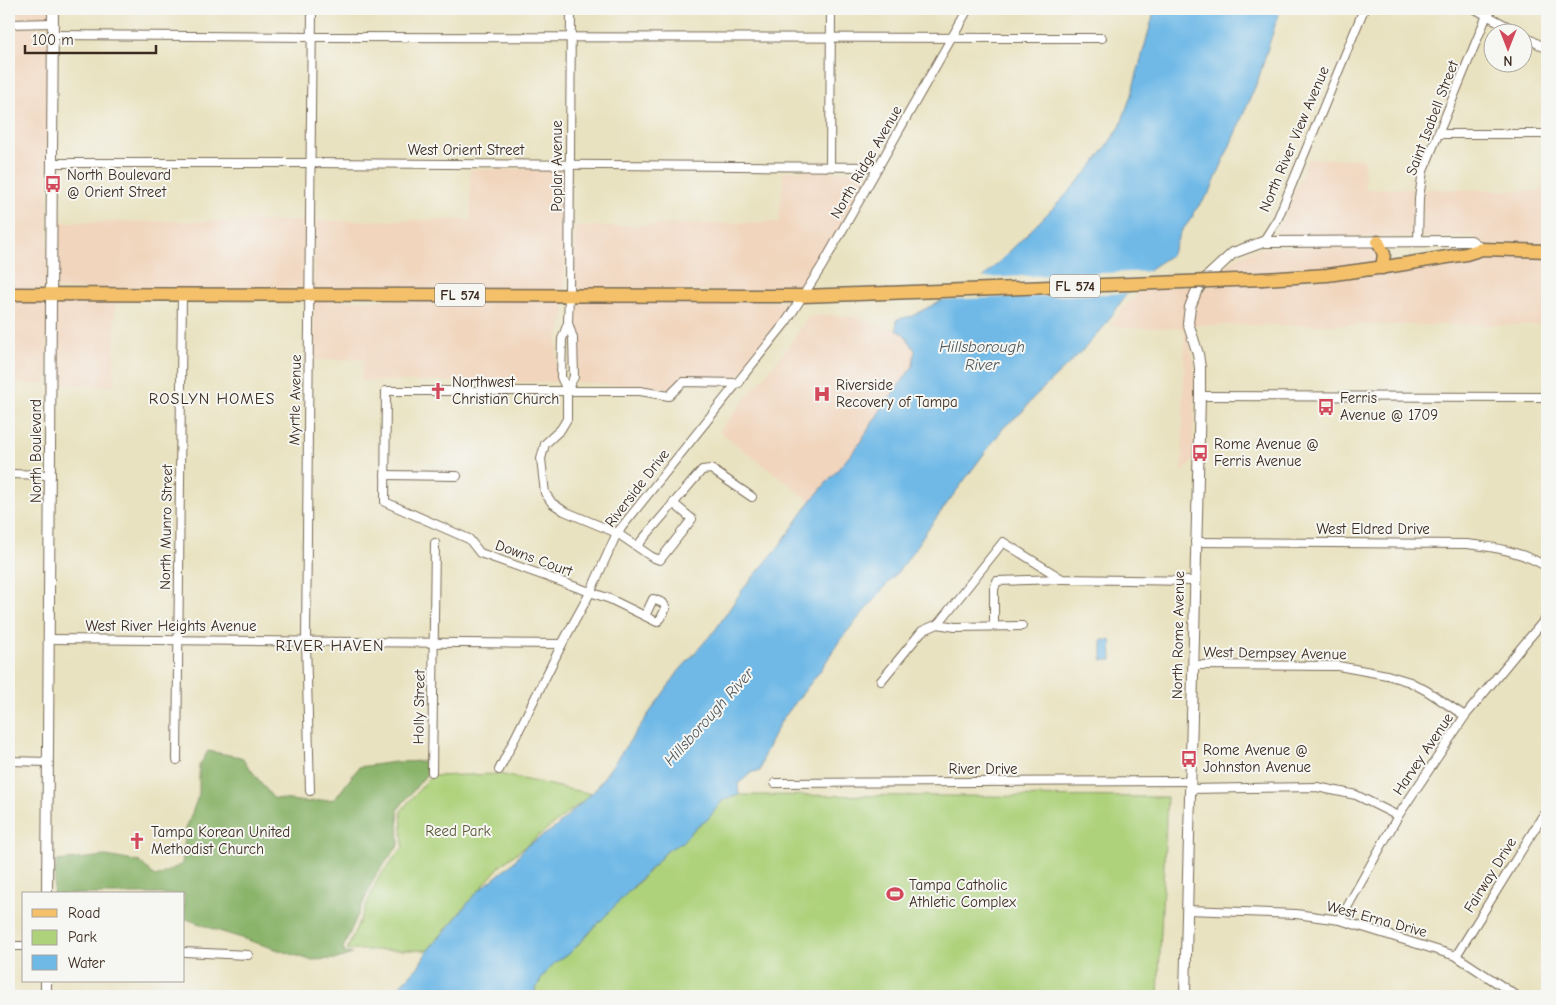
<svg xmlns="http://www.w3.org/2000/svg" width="1556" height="1005" font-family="'Comic Neue',sans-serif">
<rect width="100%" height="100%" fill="#f6f6f2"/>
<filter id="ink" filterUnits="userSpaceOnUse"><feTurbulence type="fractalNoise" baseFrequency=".02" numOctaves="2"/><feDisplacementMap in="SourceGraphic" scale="10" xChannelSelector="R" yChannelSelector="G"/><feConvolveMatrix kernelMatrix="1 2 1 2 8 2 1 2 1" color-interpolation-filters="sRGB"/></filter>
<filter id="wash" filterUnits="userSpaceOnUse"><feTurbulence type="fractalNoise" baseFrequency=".0096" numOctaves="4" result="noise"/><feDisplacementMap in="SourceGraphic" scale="20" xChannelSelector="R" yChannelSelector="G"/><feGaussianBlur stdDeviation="1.12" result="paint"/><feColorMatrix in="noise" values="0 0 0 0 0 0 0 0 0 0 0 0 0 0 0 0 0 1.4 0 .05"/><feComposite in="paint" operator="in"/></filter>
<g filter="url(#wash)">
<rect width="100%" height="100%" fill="#e9e2c0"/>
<g fill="#f1d5bd">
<rect x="9" y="9" width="40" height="9"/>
<path d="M 9,28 L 49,28 L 47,289 L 9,289 Z"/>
<path d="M 1308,159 L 1364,159 L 1365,189 L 1415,189 L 1414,198 L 1413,237 L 1380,237 L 1379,235 L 1377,237 L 1272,237 L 1283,220 Z"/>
<path d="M 470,169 L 566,169 L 565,290 L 314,289 L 315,221 L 471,220 Z"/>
<path d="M 784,171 L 871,172 L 818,263 L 799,291 L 574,290 L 575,227 L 779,222 Z"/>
<path d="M 1424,189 L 1547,191 L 1547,246 L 1485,245 L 1471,236 L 1422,237 L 1423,200 Z"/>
<path d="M 306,221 L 305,289 L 56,289 L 57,222 Z"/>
<path d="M 1262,247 L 1264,249 L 1266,247 L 1376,247 L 1378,249 L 1378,263 L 1326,270 L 1216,275 L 1236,258 Z"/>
<path d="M 1484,255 L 1486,257 L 1487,255 L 1547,256 L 1547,325 L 1193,325 L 1193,323 L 1195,308 L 1199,295 L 1206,286 L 1385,274 L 1386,272 Z"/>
<path d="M 1194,286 L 1184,325 L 1193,356 L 1195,369 L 1193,460 L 1182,473 L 1185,331 L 1181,328 L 1131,328 L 1110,325 L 1121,310 L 1138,293 L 1141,288 Z"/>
<path d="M 9,299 L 47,300 L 47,384 L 9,383 Z"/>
<path d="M 115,299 L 114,386 L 56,384 L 56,300 Z"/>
<path d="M 314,300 L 565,300 L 563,323 L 557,339 L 556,377 L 558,382 L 361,381 L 363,359 L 314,360 Z"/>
<path d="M 574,300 L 793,301 L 783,319 L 737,378 L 683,377 L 669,389 L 576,382 L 578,377 L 578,338 L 573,323 Z"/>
<path d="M 823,315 L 853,317 L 896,330 L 904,334 L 915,350 L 913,366 L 904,379 L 882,408 L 857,447 L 811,501 L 719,431 L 786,350 L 808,317 Z"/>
</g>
<g fill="#aed27b" stroke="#747e4c">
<path d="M 499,774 L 592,794 L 500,866 L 428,950 L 347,950 L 378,878 L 403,847 L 401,811 L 431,776 Z"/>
<path d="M 739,795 L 1167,797 L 1158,996 L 533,996 L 544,973 L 557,959 L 568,955 L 586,937 L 618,901 L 635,886 L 668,850 L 682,842 L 693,830 L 707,820 L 723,800 Z"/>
</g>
<path fill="#8ab46b" stroke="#626f44" d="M 208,751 L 241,757 L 273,798 L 306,802 L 335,799 L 359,767 L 395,762 L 427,761 L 427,774 L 398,809 L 399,845 L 375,876 L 343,948 L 345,953 L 352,954 L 337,959 L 310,960 L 216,930 L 184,918 L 184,894 L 53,894 L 57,861 L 106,856 L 140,862 L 156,877 L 182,864 L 186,829 L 199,794 L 199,766 Z"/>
<g fill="#6fb9e7" stroke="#557282">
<path d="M 1155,9 L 1280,9 L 1258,80 L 1210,192 L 1193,213 L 1193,216 L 1181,232 L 1171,255 L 1154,266 L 1125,296 L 1103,328 L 1080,353 L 1033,398 L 1022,412 L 1004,427 L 925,533 L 905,563 L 840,640 L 820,671 L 781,721 L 764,755 L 760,771 L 752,772 L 738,784 L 739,795 L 723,800 L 707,820 L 693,830 L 682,842 L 668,850 L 568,955 C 549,963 541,979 532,996 L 390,996 L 418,967 L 428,950 L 444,933 L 475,894 L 513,863 L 525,847 L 555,828 L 595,790 L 679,671 L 716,629 L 743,589 L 777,549 L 811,501 L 857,447 L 882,408 L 913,366 L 915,350 L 904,334 L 896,330 L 897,319 L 912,316 L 982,279 L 1065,196 L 1093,165 L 1120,127 L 1131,95 Z"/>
<path d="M 1102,640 L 1111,640 L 1112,660 L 1102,660 Z"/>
</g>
<path fill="#e9e2c0" d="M 1152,271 L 1131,293 L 938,300 L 979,278 Z"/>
</g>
<g filter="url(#ink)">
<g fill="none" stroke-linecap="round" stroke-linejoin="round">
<g stroke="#786a57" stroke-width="10">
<g id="minor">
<path d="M 1475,9 L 1518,32"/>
<path d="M 9,24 L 53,23"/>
<path d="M 53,35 L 312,37 L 1102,38"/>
<path d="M 1524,36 L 1547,49"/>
<path d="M 1439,134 L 1547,134"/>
<path d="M 53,163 L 311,163 L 879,167"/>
<path d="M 830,166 L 831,9"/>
<path d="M 1263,242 L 1278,218 L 1364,9"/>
<path d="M 1418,242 L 1419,198 L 1423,171 L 1487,15 L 1492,9"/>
<path d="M 568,323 L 573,338 L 574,377 L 567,390 L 567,419 L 561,429 L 545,444 L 541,459 L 545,493 L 552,503 L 564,511 L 617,533 L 652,557 L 660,560 L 692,519 L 673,503"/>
<path d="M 567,390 L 561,377 L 562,339 L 568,323 L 569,295 L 571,9"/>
<path d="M 1200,396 L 1547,397"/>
<path d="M 9,474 L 51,475"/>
<path d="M 385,475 L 457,476"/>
<path d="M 1195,542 L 1467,544 C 1495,547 1523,552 1547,567"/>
<path d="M 637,546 L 702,470 L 711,469 L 752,497"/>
<path d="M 645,616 L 653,599 L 663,603 L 666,608 L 661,618 L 657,622 L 610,599 L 480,553 L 469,539 L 385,502 L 386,391 L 640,391 L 669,396 L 683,382 L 739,383"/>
<path d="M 938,624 L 955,627 L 1022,626"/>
<path d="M 994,626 L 994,589 L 997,581 L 1062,579"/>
<path d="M 49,639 L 562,644"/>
<path d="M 1193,665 L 1338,666 L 1387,675 L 1410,682 L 1427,691 L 1465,716"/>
<path d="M 881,681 L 922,631 L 938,624 L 1003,542 L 1062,579 L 1194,581"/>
<path d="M 177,760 L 182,294"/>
<path d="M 9,761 L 48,762"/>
<path d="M 499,770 L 562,644 L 590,593 L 617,533 L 786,322 L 822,266 L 968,9"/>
<path d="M 432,772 L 435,543"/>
<path d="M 775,783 L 1190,781"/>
<path d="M 1190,789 L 1317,787 L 1356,795 L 1398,816"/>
<path d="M 310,791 L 306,641 L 312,9"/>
<path d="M 1187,910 L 1296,914 L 1340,920 L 1456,956 L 1517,996"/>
<path d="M 1340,920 L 1398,816 L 1465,716 L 1520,649 L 1547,617"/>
<path d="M 9,946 L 24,946"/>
<path d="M 184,952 L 248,955"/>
<path d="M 1456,956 L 1547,809"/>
</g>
</g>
<g stroke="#786a57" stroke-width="12">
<g id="tertiary">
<path d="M 47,894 L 53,9"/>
<path d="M 46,996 L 46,981"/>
<path d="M 1185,996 L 1200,396 L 1200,368 L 1198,354 L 1188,323 L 1190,307 L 1196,292 L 1205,279 L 1233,253 L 1263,242 L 1464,241 L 1471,241 L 1482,249"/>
</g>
</g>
<g stroke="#786a57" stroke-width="15">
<g id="primary">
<path d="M 1378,242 L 1384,254 L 1382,268"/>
<path d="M 1263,279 L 1327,275 L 1392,266 L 1466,254 L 1482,249 L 1547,251"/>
<path d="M 9,294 L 802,296 L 886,293"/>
</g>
</g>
<use href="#minor" stroke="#fff" stroke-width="8"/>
<use href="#tertiary" stroke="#fff" stroke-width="10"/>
<use href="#primary" stroke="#f4c16a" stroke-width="12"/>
<g stroke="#786a57" stroke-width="15" stroke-linecap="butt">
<path id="primary-bridge" d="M 886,293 L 1263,279"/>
</g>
<use href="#primary-bridge" stroke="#f4c16a" stroke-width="12"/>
</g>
</g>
<defs>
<g id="bus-bare" transform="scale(1.35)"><path d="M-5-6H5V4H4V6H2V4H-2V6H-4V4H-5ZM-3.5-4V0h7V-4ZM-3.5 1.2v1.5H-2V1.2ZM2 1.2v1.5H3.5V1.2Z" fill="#d1495b" stroke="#f6f6f2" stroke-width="2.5" paint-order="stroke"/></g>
<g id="church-bare" transform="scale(1.35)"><path d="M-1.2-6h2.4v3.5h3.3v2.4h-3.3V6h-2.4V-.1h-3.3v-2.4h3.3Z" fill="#d1495b" stroke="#f6f6f2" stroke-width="2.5" paint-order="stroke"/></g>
<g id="hospital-bare" transform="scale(1.35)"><path d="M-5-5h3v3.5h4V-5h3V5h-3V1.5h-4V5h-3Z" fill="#d1495b" stroke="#f6f6f2" stroke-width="2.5" paint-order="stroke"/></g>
<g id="stadium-bare" transform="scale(1.35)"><path d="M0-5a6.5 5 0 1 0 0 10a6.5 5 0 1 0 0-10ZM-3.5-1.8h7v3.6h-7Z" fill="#d1495b" stroke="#f6f6f2" stroke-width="2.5" paint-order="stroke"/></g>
</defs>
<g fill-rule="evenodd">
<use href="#bus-bare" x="53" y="184"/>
<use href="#church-bare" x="438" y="391"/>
<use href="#hospital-bare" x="822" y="394"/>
<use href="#bus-bare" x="1326" y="407"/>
<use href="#bus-bare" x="1200" y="453"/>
<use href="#bus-bare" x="1189" y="759"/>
<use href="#church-bare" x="137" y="841"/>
<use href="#stadium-bare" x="895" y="894"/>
</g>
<g text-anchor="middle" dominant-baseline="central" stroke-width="4" stroke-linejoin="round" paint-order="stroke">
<g fill="#f6f6f2" stroke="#73675e" stroke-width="1">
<rect x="1050" y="274.5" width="50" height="23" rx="4"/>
<rect x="435" y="283.5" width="50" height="23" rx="4"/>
</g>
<g font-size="14" font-weight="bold" fill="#3b2a1e">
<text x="1075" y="286">FL 574</text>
<text x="460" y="295">FL 574</text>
</g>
<g font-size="15" fill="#3b2a1e" stroke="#f6f6f2">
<text transform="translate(1432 118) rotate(-69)">Saint Isabell Street</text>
<text transform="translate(1294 139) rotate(-67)">North River View Avenue</text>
<text x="466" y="150">West Orient Street</text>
<text transform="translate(866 162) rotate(-60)">North Ridge Avenue</text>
<text transform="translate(557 166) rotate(-90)">Poplar Avenue</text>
<text transform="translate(295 400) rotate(-89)">Myrtle Avenue</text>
<text transform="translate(36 451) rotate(-90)">North Boulevard</text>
<text transform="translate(637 488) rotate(-52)">Riverside Drive</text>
<text transform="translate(166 527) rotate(-89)">North Munro Street</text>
<text x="1373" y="529">West Eldred Drive</text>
<text transform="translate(534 558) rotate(20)">Downs Court</text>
<text x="171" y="626">West River Heights Avenue</text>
<text transform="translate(1178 635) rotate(-89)">North Rome Avenue</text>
<text transform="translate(1275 653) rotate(1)">West Dempsey Avenue</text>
<text transform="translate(419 707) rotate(-89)">Holly Street</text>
<text transform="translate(1423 754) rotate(-56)">Harvey Avenue</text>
<text x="983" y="769">River Drive</text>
<text transform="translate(1490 875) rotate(-58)">Fairway Drive</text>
<text transform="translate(1377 919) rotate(15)">West Erna Drive</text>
</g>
<g font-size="15" fill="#3b2a1e" stroke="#f6f6f2" text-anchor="start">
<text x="67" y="175">North Boulevard<tspan x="67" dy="17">@ Orient Street</tspan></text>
<text x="452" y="382">Northwest<tspan x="452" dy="17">Christian Church</tspan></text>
<text x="836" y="385">Riverside<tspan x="836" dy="17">Recovery of Tampa</tspan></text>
<text x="1340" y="398">Ferris<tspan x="1340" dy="17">Avenue @ 1709</tspan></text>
<text x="1214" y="444">Rome Avenue @<tspan x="1214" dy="17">Ferris Avenue</tspan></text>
<text x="1203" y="750">Rome Avenue @<tspan x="1203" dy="17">Johnston Avenue</tspan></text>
<text x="151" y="832">Tampa Korean United<tspan x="151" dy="17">Methodist Church</tspan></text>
<text x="909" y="885">Tampa Catholic<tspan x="909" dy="17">Athletic Complex</tspan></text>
</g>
<g font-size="15" fill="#585435" stroke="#f6f6f2">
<text x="458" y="831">Reed Park</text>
</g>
<g font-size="16" font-style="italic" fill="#4b555a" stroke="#f6f6f2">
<text x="982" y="347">Hillsborough<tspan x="982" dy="18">River</tspan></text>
<text transform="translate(709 717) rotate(-48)">Hillsborough River</text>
</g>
<g font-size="16" letter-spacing="1" fill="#3b2a1e" stroke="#f6f6f2">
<text x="212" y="399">ROSLYN HOMES</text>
<text x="330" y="646">RIVER HAVEN</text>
</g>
</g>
<rect width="1556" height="1005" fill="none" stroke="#f6f6f2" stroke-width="30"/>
<rect x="22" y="892" width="162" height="90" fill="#f6f6f2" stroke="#aba49d"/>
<rect x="32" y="909" width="25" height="8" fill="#f4c16a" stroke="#aba49d"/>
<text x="68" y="918" font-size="15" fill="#3b2a1e">Road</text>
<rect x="32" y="930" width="25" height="15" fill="#aed27b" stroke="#aba49d"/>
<text x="68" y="942" font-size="15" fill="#3b2a1e">Park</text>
<rect x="32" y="955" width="25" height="15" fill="#6fb9e7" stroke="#aba49d"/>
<text x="68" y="968" font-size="15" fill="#3b2a1e">Water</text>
<g transform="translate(1508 48) rotate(180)"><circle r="24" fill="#f6f6f2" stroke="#aba49d"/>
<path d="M0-4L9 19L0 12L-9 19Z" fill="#d1495b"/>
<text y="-8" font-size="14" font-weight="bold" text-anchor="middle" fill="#3b2a1e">N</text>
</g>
<path d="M25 45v8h131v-8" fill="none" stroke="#3b2a1e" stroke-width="2.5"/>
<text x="32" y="45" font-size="15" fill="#3b2a1e" stroke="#f6f6f2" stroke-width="4" paint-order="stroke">100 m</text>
</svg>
